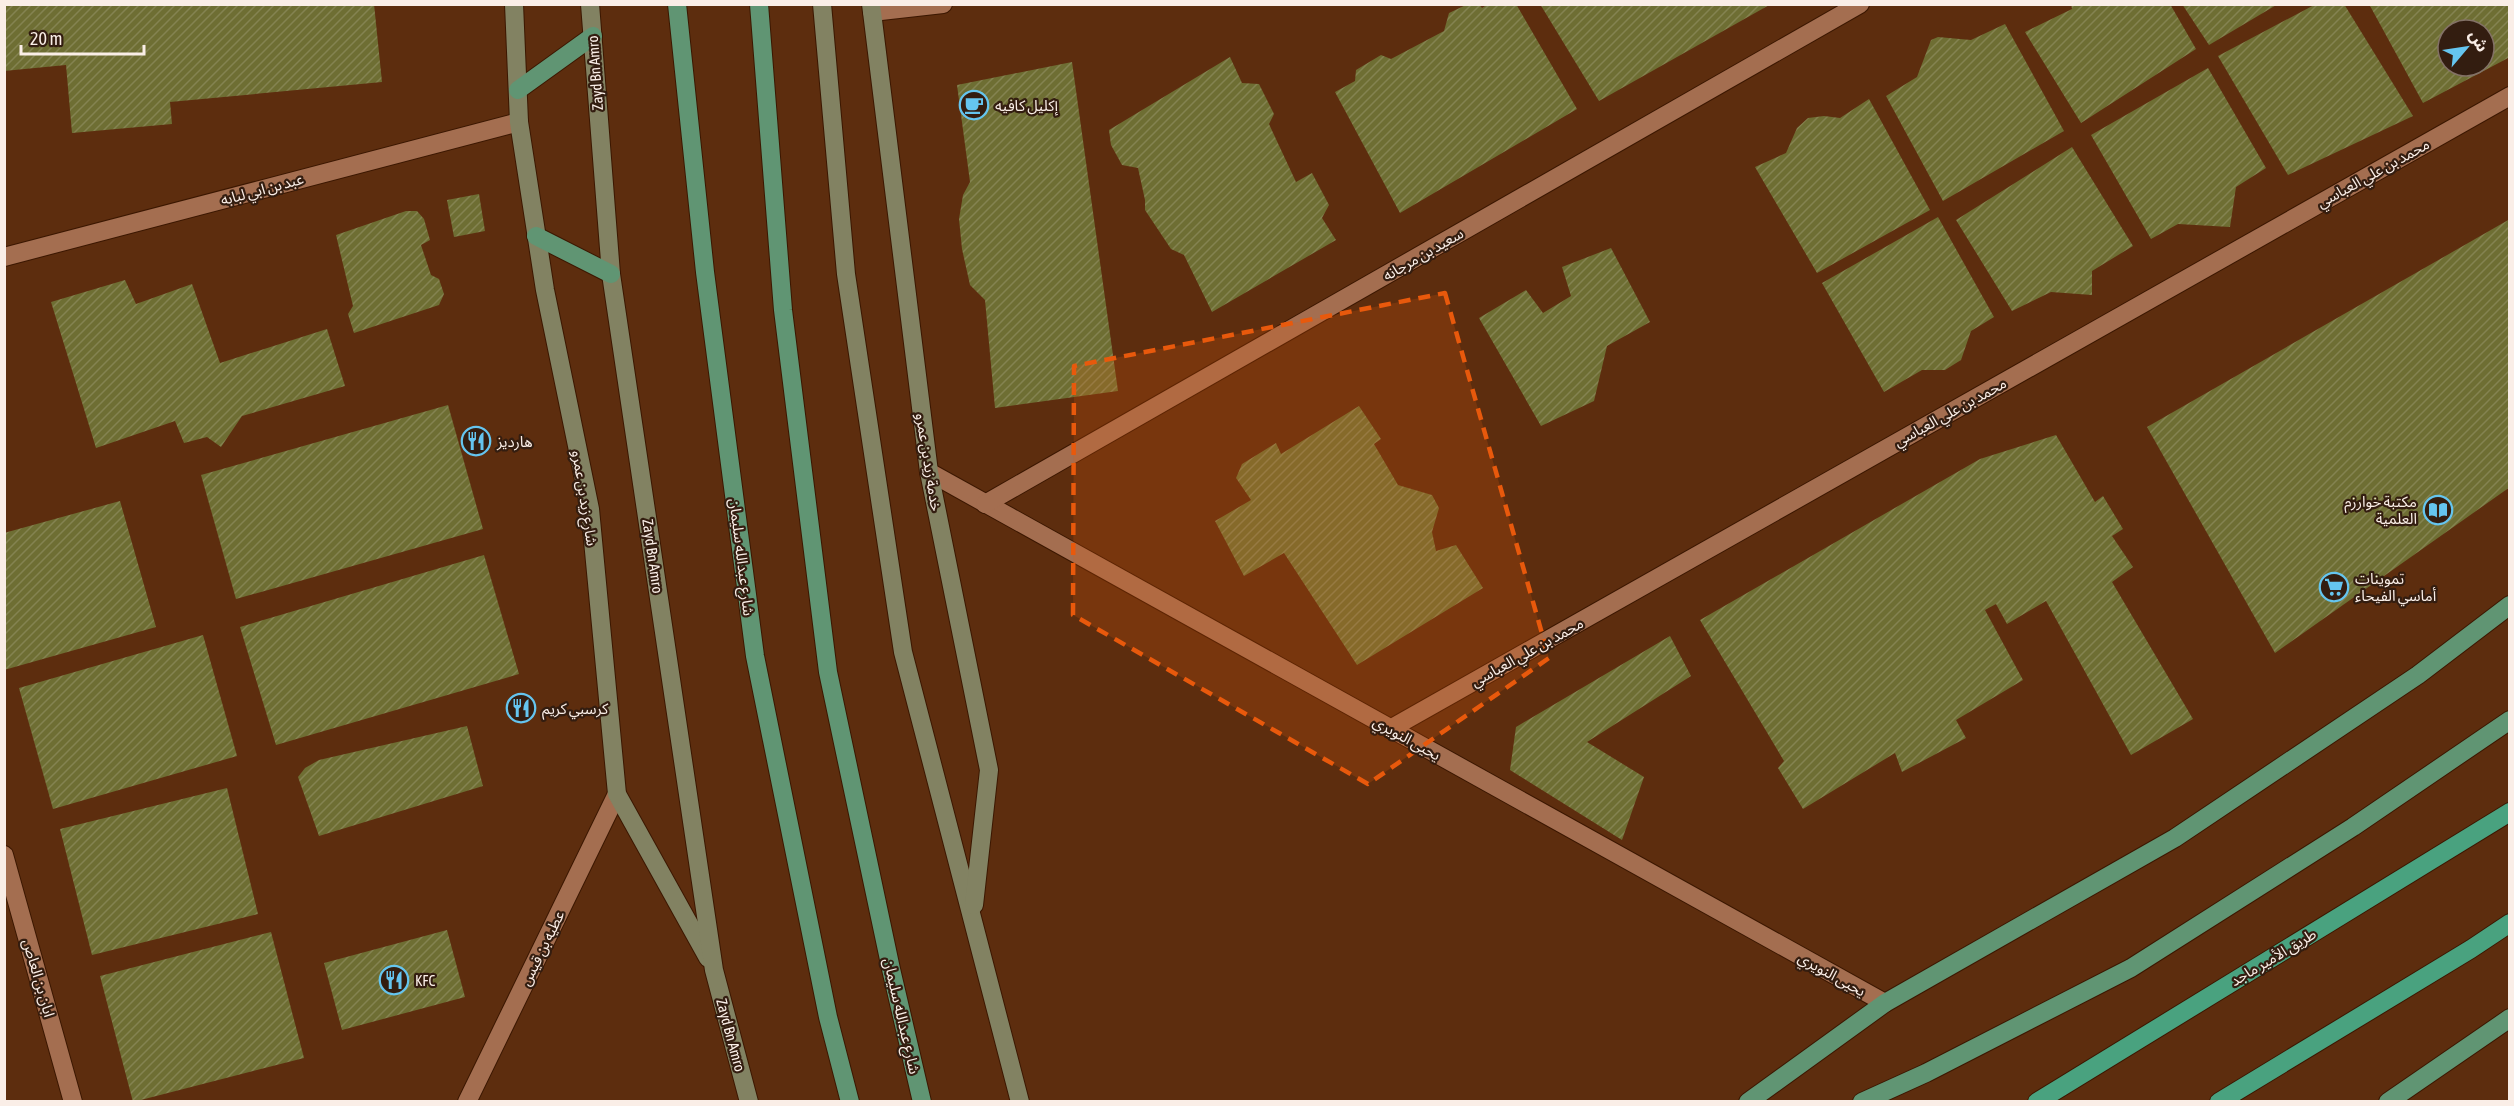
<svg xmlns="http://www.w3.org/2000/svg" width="2514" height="1106" font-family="'Asap Condensed','Noto Sans Arabic',sans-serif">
<defs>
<pattern id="building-hatch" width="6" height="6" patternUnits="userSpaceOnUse" patternTransform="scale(1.5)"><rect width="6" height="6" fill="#6e6e33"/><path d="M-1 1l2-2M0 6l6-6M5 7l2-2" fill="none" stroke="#848351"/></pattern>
</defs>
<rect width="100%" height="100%" fill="#5d2d0e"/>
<g fill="url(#building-hatch)" fill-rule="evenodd">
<path d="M 4,4 L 374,4 L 382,82 L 170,102 L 172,124 L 72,133 L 66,65 L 4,71 Z"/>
<path d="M 1468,4 L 1479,4 L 1482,8 L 1488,4 L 1516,4 L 1577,109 L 1400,213 L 1335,92 L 1355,81 L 1356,70 L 1381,55 L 1391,59 L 1444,31 L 1449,13 Z"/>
<path d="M 1540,4 L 1771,4 L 1599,101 Z"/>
<path d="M 2071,4 L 2170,4 L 2196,49 L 2081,123 L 2025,32 L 2072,9 Z"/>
<path d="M 2182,4 L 2278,4 L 2209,45 Z"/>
<path d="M 2316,4 L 2344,4 L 2413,116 L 2288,175 L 2218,56 Z"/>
<path d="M 2369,4 L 2510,4 L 2510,57 L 2423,103 ZM 2448,30 L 2484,30 L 2484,66 L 2448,66 Z"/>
<path d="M 2005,24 L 2064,131 L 1943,201 L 1886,96 L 1917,77 L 1931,40 L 1938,37 L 1971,40 Z"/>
<path d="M 1230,57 L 1242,83 L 1259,84 L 1274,114 L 1269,124 L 1296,182 L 1312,173 L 1329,205 L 1322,218 L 1336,240 L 1212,312 L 1184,255 L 1171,249 L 1145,210 L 1145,200 L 1138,168 L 1122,165 L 1111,145 L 1109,130 Z"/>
<path d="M 1072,62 L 1118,391 L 995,408 L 985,300 L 970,285 L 962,249 L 959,219 L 963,195 L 970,182 L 957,85 Z"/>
<path d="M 2208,68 L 2266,168 L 2236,187 L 2230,227 L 2178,224 L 2151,239 L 2091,135 Z"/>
<path d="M 1869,99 L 1930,210 L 1817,273 L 1755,167 L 1786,153 L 1797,128 L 1808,118 L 1824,116 L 1840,118 Z"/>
<path d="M 2072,147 L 2133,246 L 2092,271 L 2092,295 L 2051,292 L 2012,311 L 1956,220 Z"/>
<path d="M 479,194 L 485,231 L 454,237 L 447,200 Z"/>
<path d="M 406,211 L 417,211 L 424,219 L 430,240 L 421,245 L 431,275 L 439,279 L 444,294 L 439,305 L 354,333 L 348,314 L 353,306 L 336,235 Z"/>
<path d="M 1938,217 L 1994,317 L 1971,331 L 1961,360 L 1945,370 L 1922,370 L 1884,392 L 1822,283 Z"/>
<path d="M 2510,219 L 2510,487 L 2275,653 L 2147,427 Z"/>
<path d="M 1611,248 L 1650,322 L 1607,346 L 1594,401 L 1541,426 L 1479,318 L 1526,290 L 1543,313 L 1571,296 L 1562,267 Z"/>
<path d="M 125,280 L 136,304 L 192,284 L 220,363 L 327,329 L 345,386 L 242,416 L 221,447 L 207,437 L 184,443 L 175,421 L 96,448 L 51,302 Z"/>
<path d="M 448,405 L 483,529 L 236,599 L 201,475 Z"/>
<path d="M 1359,406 L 1381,439 L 1374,444 L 1398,485 L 1432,495 L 1439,508 L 1432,532 L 1436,551 L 1456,545 L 1483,588 L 1357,665 L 1284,553 L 1244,576 L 1215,521 L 1251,500 L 1236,478 L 1242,464 L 1276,443 L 1281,454 Z"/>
<path d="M 2056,435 L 2095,502 L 2103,496 L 2123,529 L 2112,536 L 2133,567 L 2112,582 L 2193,719 L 2131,755 L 2046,601 L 2007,624 L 1996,604 L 1985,610 L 2023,680 L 1956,720 L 1966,738 L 1902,772 L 1895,753 L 1803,809 L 1778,768 L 1784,761 L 1700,620 L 1980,459 Z"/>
<path d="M 120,501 L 156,627 L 4,670 L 4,533 Z"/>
<path d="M 484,555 L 519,674 L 276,745 L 240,627 Z"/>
<path d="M 203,635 L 237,756 L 53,809 L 19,688 Z"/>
<path d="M 1670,636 L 1691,676 L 1587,742 L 1644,777 L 1622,840 L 1510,770 L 1516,727 Z"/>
<path d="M 467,726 L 483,786 L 319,836 L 298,777 L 305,768 L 319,760 Z"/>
<path d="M 227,788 L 258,914 L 92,955 L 60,829 Z"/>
<path d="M 447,930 L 465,997 L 342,1030 L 324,963 Z"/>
<path d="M 271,932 L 304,1058 L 133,1102 L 100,976 Z"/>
</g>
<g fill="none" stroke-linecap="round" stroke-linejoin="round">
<g stroke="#3b1701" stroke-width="20">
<g id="minor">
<path d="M 872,12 L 943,4"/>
<path d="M 4,257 L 519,122"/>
<path d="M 929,472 L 1885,1003"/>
<path d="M 985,504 L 1860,4"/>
<path d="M 1390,729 L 2510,96"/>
<path d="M 4,855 L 73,1102"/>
<path d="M 467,1102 L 617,794"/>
</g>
</g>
<g stroke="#3b1701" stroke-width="20">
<g id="secondary">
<path d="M 514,4 L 519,122 L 545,290 L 590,509 L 617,794 L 708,958"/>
<path d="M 590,4 L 611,274 L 714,970 L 749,1102"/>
<path d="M 822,4 L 846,274 L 903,652 L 1020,1102"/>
<path d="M 871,4 L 929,472 L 989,770 L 974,905"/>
</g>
</g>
<g stroke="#3b1701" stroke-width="20">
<g id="primary">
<path d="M 677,4 L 705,272 L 755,656 L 828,1017 L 850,1102"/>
<path d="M 759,4 L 783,310 L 828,672 L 891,969 L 922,1102"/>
<path d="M 518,90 L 593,36"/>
<path d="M 536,236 L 611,274"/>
<path d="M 1748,1102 L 1885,1003 L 2175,838 L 2418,675 L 2510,605"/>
<path d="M 1862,1102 L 1926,1073 L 2131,968 L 2353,827 L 2510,720"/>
<path d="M 2388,1102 L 2510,1018"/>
</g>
</g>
<g stroke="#3b1701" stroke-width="20">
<g id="trunk">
<path d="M 2037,1102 L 2510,812"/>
<path d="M 2219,1102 L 2471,949 L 2510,923"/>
</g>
</g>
<use href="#minor" stroke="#a46e50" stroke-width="18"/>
<use href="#secondary" stroke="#828262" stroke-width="18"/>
<use href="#primary" stroke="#609573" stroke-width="18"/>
<use href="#trunk" stroke="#49a27f" stroke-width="18"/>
</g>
<path fill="#e8590c" fill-opacity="0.2" stroke="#e8590c" stroke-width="4.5" stroke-dasharray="12 8" stroke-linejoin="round" d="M 1445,293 L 1549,658 L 1368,784 L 1073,615 L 1074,366 Z"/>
<defs>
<g id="cafe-ring" transform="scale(1.5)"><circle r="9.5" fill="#331d10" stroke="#65c5ef" stroke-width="1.5"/><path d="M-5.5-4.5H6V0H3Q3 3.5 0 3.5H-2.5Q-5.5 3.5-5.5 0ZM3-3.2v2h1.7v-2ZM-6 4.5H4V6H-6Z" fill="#65c5ef"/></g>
<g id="restaurant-ring" transform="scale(1.5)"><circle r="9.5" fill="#331d10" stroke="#65c5ef" stroke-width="1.5"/><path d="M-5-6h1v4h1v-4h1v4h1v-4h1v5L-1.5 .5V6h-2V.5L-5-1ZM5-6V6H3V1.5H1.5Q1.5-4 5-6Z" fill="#65c5ef"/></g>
<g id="library-ring" transform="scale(1.5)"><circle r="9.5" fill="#331d10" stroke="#65c5ef" stroke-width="1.5"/><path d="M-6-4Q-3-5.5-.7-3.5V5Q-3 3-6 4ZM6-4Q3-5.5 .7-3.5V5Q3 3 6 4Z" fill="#65c5ef"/></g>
<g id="supermarket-ring" transform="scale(1.5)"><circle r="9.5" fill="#331d10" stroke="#65c5ef" stroke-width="1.5"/><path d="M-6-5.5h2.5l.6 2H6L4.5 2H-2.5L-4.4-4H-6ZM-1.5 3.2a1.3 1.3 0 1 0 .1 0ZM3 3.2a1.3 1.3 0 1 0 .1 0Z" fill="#65c5ef"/></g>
</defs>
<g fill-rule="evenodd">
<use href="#cafe-ring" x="974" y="105"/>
<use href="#restaurant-ring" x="476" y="441"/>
<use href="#library-ring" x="2438" y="510"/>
<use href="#supermarket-ring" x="2334" y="587"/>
<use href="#restaurant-ring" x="521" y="708"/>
<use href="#restaurant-ring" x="394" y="980"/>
</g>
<g text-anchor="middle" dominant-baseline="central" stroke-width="4.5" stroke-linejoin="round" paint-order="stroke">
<g font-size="15" fill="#faeee7" stroke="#331d10">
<text transform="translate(595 73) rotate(-94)">Zayd Bn Amro</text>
<text transform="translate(2373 173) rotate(-29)">محمد بن علي العباسي</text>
<text transform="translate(262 189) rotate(-15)">عبد بن ابي لبابه</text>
<text transform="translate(1423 254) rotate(-30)">سعيد بن مرجانه</text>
<text transform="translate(1950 412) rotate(-29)">محمد بن علي العباسي</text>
<text transform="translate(929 462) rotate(81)">خدمة زيد بن عمرو</text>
<text transform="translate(585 498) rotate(81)">شارع زيد بن عمرو</text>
<text transform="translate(653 556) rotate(82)">Zayd Bn Amro</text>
<text transform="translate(742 557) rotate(83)">شارع عبدالله سليمان</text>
<text transform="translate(1527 652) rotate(-29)">محمد بن علي العباسي</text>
<text transform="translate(1407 738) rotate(29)">يحيى النويري</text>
<text transform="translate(542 948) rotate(-64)">عطيه بن قيس</text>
<text transform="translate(2273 957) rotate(-31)">طريق الأمير ماجد</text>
<text transform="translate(1832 974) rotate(29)">يحيى النويري</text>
<text transform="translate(39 978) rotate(74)">ابان بن العاص</text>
<text transform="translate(902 1016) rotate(77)">شارع عبدالله سليمان</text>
<text transform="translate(731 1035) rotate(75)">Zayd Bn Amro</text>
</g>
<g font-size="15" fill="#faeee7" stroke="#331d10" text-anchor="start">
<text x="995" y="105">إكليل كافيه</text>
<text x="497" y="441">هارديز</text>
<text x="2417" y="501" text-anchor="end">مكتبة خوارزم<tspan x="2417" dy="17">العلمية</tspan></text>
<text x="2355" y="578">تموينات<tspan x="2355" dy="17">أماسي الفيحاء</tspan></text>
<text x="542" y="708">كرسبي كريم</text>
<text x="415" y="980">KFC</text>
</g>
</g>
<rect width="2514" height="1106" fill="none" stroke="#faeee7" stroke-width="12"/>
<g transform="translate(2466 48) rotate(61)"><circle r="28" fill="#331d10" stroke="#837166" stroke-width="1.5"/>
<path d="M0-4.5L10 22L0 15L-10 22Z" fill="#65c5ef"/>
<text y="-9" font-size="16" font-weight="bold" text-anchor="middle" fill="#faeee7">ش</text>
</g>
<path d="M21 45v9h123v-9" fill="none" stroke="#faeee7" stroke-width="3"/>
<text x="30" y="45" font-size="18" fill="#faeee7" stroke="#331d10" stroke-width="4.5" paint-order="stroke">20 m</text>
</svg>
